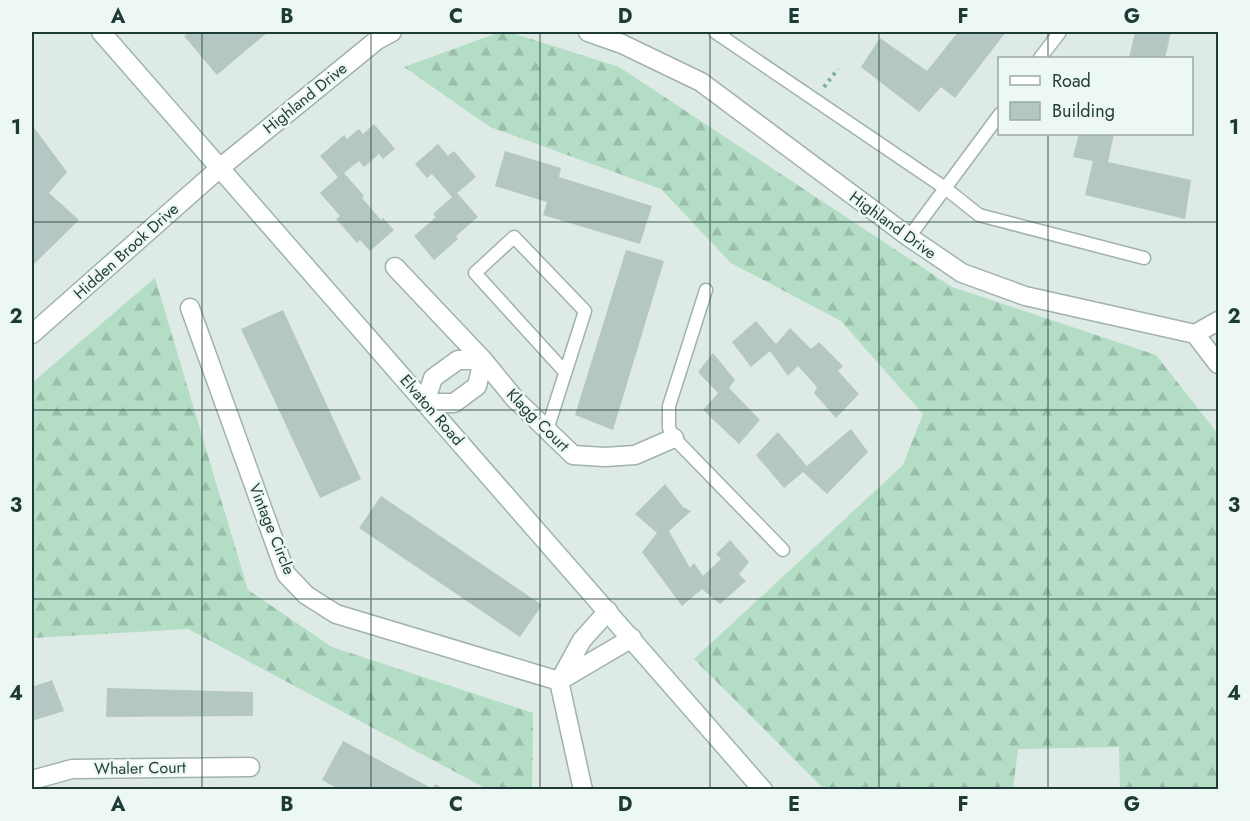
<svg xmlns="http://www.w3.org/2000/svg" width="1250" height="821" font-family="Jost,sans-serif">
<defs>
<pattern id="forest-firs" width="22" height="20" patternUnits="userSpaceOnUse" patternTransform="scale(1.5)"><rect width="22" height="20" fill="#b4ddc5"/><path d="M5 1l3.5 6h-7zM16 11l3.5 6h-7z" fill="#9abeaa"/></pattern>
</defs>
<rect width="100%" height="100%" fill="#ddeae6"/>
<g fill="url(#forest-firs)">
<path d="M 500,32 L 509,32 L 619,67 L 952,287 L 1156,355 L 1218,434 L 1218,789 L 1120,789 L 1119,747 L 1018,749 L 1013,789 L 824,789 L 694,659 L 903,465 L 923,414 L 841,321 L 731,263 L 661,189 L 490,127 L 404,67 Z"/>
<path d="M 155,278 L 248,590 L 332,647 L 533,713 L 532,789 L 487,789 L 188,629 L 32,638 L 32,383 Z"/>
</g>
<g fill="#b5c7c2">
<path d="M 190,32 L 268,32 L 217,75 L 184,36 Z"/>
<path d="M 958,32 L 1006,32 L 955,98 L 941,87 L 919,112 L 861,67 L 880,38 L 927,71 Z"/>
<path d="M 1135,32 L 1171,32 L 1165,58 L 1129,58 Z"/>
<path d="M 374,124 L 395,149 L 383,159 L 379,154 L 364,167 L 359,161 L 344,173 L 364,196 L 362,198 L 381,220 L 383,218 L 394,230 L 370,251 L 360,240 L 357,243 L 336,219 L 340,216 L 320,193 L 338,177 L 320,156 L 344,135 L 347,139 L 359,129 L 363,134 Z"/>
<path d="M 32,125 L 67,172 L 49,193 L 79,220 L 32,266 Z"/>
<path d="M 1079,134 L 1114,134 L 1108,162 L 1191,180 L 1185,219 L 1085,195 L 1093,161 L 1073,157 Z"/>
<path d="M 438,144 L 448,156 L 454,151 L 476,177 L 457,193 L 478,217 L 456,236 L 458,239 L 434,260 L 414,236 L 436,217 L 433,214 L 452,197 L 432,174 L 427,178 L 415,164 Z"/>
<path d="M 505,151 L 561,168 L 559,177 L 652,206 L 640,244 L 543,215 L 547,202 L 495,186 Z"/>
<path d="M 626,250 L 664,261 L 613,430 L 575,415 Z"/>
<path d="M 283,310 L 361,479 L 320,498 L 241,329 Z"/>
<path d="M 756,321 L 776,344 L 790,328 L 811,349 L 819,342 L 843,366 L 838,371 L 859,394 L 836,418 L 814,393 L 817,387 L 798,366 L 788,376 L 770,351 L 751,367 L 732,342 Z"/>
<path d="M 713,353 L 735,380 L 729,388 L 760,420 L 739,444 L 703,410 L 718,393 L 698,372 Z"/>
<path d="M 851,429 L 868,452 L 827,494 L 803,472 L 784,488 L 756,455 L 778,432 L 807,466 Z"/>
<path d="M 665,484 L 683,507 L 691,511 L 669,531 L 690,568 L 694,563 L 703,576 L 721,559 L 716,554 L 730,540 L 749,562 L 739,574 L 746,581 L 720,604 L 702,589 L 682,606 L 642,552 L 657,533 L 635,514 Z"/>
<path d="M 381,496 L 542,605 L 520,637 L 359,528 Z"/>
<path d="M 52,680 L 64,711 L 32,721 L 32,687 Z"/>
<path d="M 107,688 L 253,692 L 253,716 L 106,717 Z"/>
<path d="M 343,741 L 433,789 L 435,784 L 446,790 L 340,790 L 322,780 Z"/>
</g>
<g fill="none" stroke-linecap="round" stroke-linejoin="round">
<g stroke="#a0b2ae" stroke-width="15">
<g id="lane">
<path d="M 715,32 L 945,188 L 979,215 L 1144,258"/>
<path d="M 1040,58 L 1060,32"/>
<path d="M 909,237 L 1000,114"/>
<path d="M 706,290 L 669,406 L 669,428 L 674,438 L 783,550"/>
<path d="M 547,430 L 585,311 L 514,237 L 475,273 L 565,372"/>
</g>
</g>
<g stroke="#a0b2ae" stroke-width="21">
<g id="street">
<path d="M 588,32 L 622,44 L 701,82 L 909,237 L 962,273 L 1025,296 L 1195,334 L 1218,364"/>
<path d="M 395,267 L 483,360 L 515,399 L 573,455 L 605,457 L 635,455 L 674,438"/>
<path d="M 190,308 L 286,574 L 306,595 L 336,614 L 559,681 L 632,638"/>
<path d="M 32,334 L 221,167 L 377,40 L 392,32"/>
<path d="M 1195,334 L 1218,321"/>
<path d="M 458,360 L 483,360 L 477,386 L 454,403 L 425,403 L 433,378 Z"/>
<path d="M 560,680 L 582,640 L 608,611"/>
<path d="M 559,681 L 583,790"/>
<path d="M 32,780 L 72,769 L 250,767"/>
</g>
</g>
<g stroke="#9cb6b0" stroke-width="21">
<path id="secondary" d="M 101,32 L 763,790"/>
</g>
<path stroke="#7cafa7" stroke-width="4" stroke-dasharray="3 4.5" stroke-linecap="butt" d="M 824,87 L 838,69"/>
<use href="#lane" stroke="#fff" stroke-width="12"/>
<use href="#street" stroke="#fff" stroke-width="18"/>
<use href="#secondary" stroke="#fff" stroke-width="18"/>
</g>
<path fill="none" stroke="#1e3a36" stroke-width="1.5" stroke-opacity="0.55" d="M 202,32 L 202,790M 371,32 L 371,790M 540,32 L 540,790M 710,32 L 710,790M 879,32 L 879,790M 1048,32 L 1048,58M 1048,134 L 1048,790M 32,222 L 1218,222M 32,410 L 1218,410M 32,599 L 1218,599"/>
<g text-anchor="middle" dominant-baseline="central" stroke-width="5" stroke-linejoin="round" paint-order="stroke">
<g font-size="16" fill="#1e3a36" stroke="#edf7f3">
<text transform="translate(305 98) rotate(-39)">Highland Drive</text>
<text transform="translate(893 225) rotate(36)">Highland Drive</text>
<text transform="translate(126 251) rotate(-42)">Hidden Brook Drive</text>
<text transform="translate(432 410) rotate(49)">Elvaton Road</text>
<text transform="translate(538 420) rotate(45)">Klagg Court</text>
<text transform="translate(272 529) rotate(68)">Vintage Circle</text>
<text transform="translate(140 768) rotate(-1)">Whaler Court</text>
</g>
</g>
<rect width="1250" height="821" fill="none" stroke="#edf7f3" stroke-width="66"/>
<rect x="998" y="57" width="195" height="78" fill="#edf7f3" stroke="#9aaba7" stroke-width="1.5"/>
<rect x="1010" y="76" width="30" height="9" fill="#ffffff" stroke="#9aaba7" stroke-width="1.5"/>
<text x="1052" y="87" font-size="18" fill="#1e3a36">Road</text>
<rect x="1010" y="102" width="30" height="18" fill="#b5c7c2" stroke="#9aaba7" stroke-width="1.5"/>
<text x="1052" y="117" font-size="18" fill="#1e3a36">Building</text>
<rect x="33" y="33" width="1184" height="755" fill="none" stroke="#1e3a36" stroke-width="2"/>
<g font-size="20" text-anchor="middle" font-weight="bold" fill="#1e3a36">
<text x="118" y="23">A</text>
<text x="287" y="23">B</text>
<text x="456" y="23">C</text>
<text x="625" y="23">D</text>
<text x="794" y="23">E</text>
<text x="963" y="23">F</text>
<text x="1132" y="23">G</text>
<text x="16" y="134">1</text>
<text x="1234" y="134">1</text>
<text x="16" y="323">2</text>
<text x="1234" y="323">2</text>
<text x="16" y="512">3</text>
<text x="1234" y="512">3</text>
<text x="16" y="700">4</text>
<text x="1234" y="700">4</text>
<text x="118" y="811">A</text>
<text x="287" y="811">B</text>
<text x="456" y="811">C</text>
<text x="625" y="811">D</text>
<text x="794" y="811">E</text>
<text x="963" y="811">F</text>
<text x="1132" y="811">G</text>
</g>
</svg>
